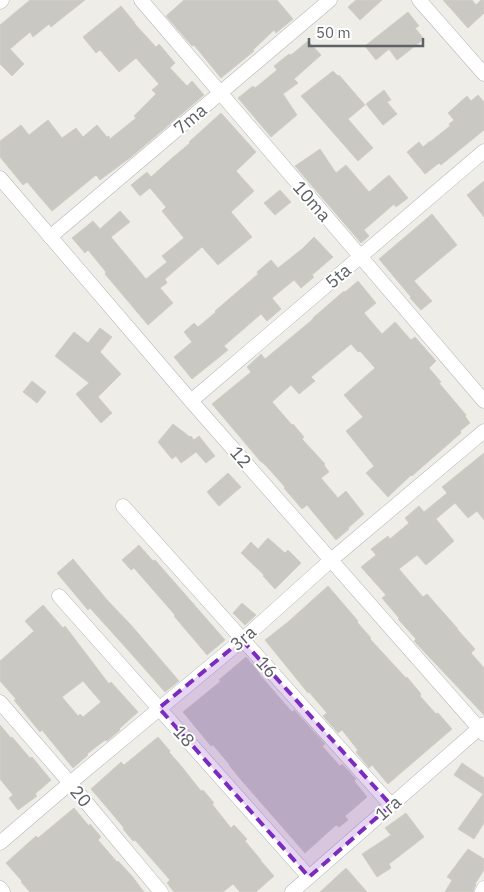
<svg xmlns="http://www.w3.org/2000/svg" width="484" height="892" font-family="'IBM Plex Sans',sans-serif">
<rect width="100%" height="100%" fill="#eeede7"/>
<g fill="#cac8c3" stroke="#d2cec6" fill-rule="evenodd">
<path d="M 30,0 L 85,0 L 51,27 L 49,24 L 33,37 L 30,32 L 10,49 L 24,64 L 12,76 L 0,64 L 0,25 Z"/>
<path d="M 184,0 L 277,0 L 293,19 L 276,33 L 274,30 L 253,50 L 254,51 L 221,78 L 194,45 L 192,46 L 166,16 Z"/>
<path d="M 356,0 L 382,0 L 360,20 L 348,7 Z"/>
<path d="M 443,0 L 472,0 L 476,5 L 481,0 L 484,0 L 484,13 L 468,28 Z"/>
<path d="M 121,6 L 135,23 L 134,23 L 156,47 L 159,44 L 175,63 L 170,68 L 187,86 L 192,81 L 204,95 L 131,157 L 100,180 L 96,175 L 52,211 L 27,182 L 23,185 L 0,157 L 0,141 L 21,125 L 29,135 L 48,120 L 62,138 L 76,128 L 83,137 L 97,125 L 107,137 L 109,136 L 110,139 L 136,118 L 134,116 L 156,94 L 152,90 L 159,84 L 136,58 L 119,72 L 100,50 L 96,53 L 83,37 Z"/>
<path d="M 408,12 L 419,26 L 415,28 L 424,39 L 397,60 L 389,49 L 376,60 L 365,46 Z"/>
<path d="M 308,41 L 321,55 L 294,79 L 298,83 L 283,94 L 297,115 L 271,137 L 238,98 L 253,86 L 255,88 L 277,70 L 274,66 L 289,54 L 291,55 Z"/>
<path d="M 333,71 L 338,76 L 339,75 L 365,105 L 348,119 L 373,148 L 358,161 L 301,96 Z"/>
<path d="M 384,90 L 391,100 L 387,102 L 397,114 L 383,125 L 366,104 Z"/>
<path d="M 478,95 L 484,102 L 484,130 L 441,165 L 439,163 L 425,174 L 407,152 L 419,142 L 423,147 L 430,141 L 430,142 L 450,126 L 449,124 L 454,120 L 448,113 L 467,96 L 471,101 Z"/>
<path d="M 221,113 L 256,152 L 236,171 L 254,191 L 231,212 L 252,237 L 218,265 L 202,247 L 165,279 L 167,283 L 160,288 L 173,303 L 148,325 L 105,274 L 106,272 L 88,250 L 85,253 L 72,238 L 93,221 L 100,229 L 120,211 L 130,222 L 111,237 L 146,279 L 167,262 L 162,256 L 184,238 L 162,211 L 166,207 L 150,188 L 140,196 L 131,185 L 147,172 L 151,177 L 171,159 L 190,143 L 189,142 Z"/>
<path d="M 320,149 L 336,173 L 346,165 L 369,192 L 389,175 L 408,198 L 396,207 L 394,204 L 364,230 L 369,236 L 361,243 L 295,166 Z"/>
<path d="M 484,181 L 484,217 L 467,195 Z"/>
<path d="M 280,190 L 291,202 L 275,215 L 264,203 Z"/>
<path d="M 432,214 L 457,245 L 414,281 L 432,301 L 421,310 L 410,298 L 411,297 L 379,259 Z"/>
<path d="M 314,237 L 333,257 L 312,275 L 314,277 L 301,288 L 294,280 L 272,298 L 281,309 L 267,321 L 261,314 L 224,346 L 228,350 L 192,379 L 174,357 L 192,342 L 184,332 L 194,323 L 198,327 L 216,312 L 215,311 L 258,274 L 257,272 L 271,260 L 278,268 L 302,249 Z"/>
<path d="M 358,281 L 376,303 L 364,313 L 382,334 L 395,322 L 411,340 L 415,337 L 436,361 L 429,368 L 441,382 L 439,383 L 466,415 L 465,416 L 470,423 L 460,431 L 461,433 L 421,468 L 412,476 L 411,475 L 388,497 L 366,473 L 374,466 L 346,431 L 363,417 L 344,395 L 375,368 L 360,351 L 358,352 L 351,344 L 311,377 L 315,381 L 299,394 L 291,385 L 272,402 L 292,425 L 293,424 L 304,437 L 302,439 L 325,464 L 324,465 L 329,472 L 321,478 L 338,498 L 346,491 L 364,514 L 348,528 L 349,529 L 336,540 L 307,505 L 302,509 L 284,488 L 285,487 L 268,468 L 262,462 L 261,462 L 212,404 L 251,372 L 247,367 L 261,354 L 265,359 L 312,320 L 314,317 L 344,291 L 345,292 Z"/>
<path d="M 100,328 L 112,337 L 100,352 L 121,374 L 98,397 L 112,413 L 101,423 L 76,394 L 89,383 L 55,356 L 74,332 L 88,343 Z"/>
<path d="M 32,381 L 46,392 L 37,403 L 23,392 Z"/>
<path d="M 173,424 L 190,437 L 191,436 L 194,440 L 199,436 L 215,456 L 206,463 L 196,452 L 181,463 L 176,456 L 172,459 L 158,442 Z"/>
<path d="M 484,453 L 484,520 L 477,511 L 468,518 L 455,503 L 436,519 L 454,541 L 426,565 L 417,555 L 399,569 L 423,597 L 427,594 L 458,629 L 457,629 L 475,649 L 471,653 L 484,668 L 484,715 L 414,641 L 416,639 L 398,619 L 399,618 L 382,598 L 386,595 L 361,567 L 376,555 L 371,549 L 388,536 L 390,539 L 409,523 L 405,518 L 419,506 L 424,512 L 447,493 L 442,487 Z"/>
<path d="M 228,473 L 241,487 L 219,506 L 207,492 Z"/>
<path d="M 268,538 L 285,553 L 288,550 L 301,563 L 275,589 L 263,576 L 264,575 L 241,553 L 251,542 L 258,549 Z"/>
<path d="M 139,545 L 153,561 L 155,560 L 225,640 L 207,655 L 174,616 L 175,615 L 134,568 L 131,570 L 122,560 Z"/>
<path d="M 73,559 L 108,601 L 131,625 L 179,681 L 165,692 L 127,649 L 90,608 L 88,610 L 57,573 Z"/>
<path d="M 328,586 L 358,621 L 357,622 L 371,638 L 370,639 L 406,678 L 407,677 L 421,694 L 420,696 L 436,714 L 438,713 L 452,729 L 388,784 L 372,765 L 369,768 L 356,752 L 358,751 L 357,749 L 342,730 L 338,733 L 323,716 L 327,713 L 309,692 L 308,693 L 265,640 L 288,622 Z"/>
<path d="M 242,603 L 256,615 L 245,625 L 233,613 Z"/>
<path d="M 43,605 L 63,628 L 65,626 L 109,684 L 111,682 L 138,712 L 119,729 L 120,730 L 107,741 L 105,740 L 87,754 L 88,755 L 73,768 L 42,730 L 40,732 L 31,721 L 14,700 L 16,699 L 0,681 L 0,661 L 34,631 L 25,621 ZM 83,681 L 101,702 L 83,717 L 80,714 L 78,716 L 62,697 Z"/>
<path d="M 246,657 L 260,674 L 259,674 L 292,712 L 294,710 L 325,744 L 322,746 L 340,766 L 342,764 L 356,779 L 354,781 L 367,797 L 345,816 L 348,820 L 339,827 L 336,825 L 305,853 L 242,781 L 229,765 L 230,765 L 213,745 L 211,746 L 183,712 L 221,681 L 219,680 Z"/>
<path d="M 0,725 L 11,738 L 12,737 L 30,758 L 32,757 L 51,780 L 35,794 L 37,796 L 18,810 L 9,798 L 13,795 L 0,779 Z"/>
<path d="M 158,737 L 170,751 L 169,752 L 182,767 L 201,791 L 203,790 L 214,803 L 212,804 L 231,828 L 234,825 L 247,839 L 245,841 L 261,860 L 260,860 L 274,876 L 256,892 L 240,892 L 233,884 L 223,892 L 174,892 L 167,883 L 170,880 L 135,840 L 133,841 L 123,829 L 124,828 L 109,810 L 91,789 L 121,762 L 124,765 Z"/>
<path d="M 462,763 L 484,778 L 484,823 L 474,839 L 458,829 L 483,794 L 454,775 Z"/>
<path d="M 74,808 L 89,826 L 90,824 L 101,837 L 98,840 L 117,862 L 118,861 L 132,876 L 144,892 L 30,892 L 21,882 L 22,881 L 6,863 L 36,836 L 38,838 Z"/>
<path d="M 406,813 L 424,837 L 389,864 L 391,868 L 377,877 L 362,854 L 391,835 L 385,828 Z"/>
<path d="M 468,849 L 484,859 L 484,870 L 475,884 L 476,884 L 473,892 L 445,892 L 452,880 L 447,877 Z"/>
<path d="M 346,868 L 367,892 L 320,892 Z"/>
</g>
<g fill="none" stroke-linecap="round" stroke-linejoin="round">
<g stroke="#b4b6ba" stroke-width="15">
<g id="minor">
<path d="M 141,0 L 484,401"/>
<path d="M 419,0 L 484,74"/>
<path d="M 0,2 L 2,0"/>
<path d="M 0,178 L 191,401 L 484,734"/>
<path d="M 50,237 L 330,0"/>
<path d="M 191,401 L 484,151"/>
<path d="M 123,506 L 391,805"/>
<path d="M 59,596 L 309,877"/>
<path d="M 0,702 L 70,783 L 161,892"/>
<path d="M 0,843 L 70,783 L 242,640 L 331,560 L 484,431"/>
<path d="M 0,888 L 3,892"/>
<path d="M 292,892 L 484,724"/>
<path d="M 482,892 L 484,888"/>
</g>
</g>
<use href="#minor" stroke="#fff" stroke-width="14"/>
</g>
<path fill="#7b2cbf" fill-opacity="0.2" stroke="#7b2cbf" stroke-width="4" stroke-dasharray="10 6" stroke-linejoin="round" d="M 242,640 L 391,805 L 309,877 L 159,708 Z"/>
<g text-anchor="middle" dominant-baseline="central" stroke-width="4" stroke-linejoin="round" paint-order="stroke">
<g font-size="18" fill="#5e6165" stroke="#fff">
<text transform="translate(190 119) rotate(-40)">7ma</text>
<text transform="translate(312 201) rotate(49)">10ma</text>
<text transform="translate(338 276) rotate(-40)">5ta</text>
<text transform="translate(241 457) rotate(49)">12</text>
<text transform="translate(243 638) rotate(-41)">3ra</text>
<text transform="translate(267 667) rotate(48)">16</text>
<text transform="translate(184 736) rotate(48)">18</text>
<text transform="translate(81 796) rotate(50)">20</text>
<text transform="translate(388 808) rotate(-41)">1ra</text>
</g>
</g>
<path d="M309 38v8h114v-8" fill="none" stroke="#5e6165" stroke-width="2.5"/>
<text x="316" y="38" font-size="15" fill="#5e6165" stroke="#ffffff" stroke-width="4" paint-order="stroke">50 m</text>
</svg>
